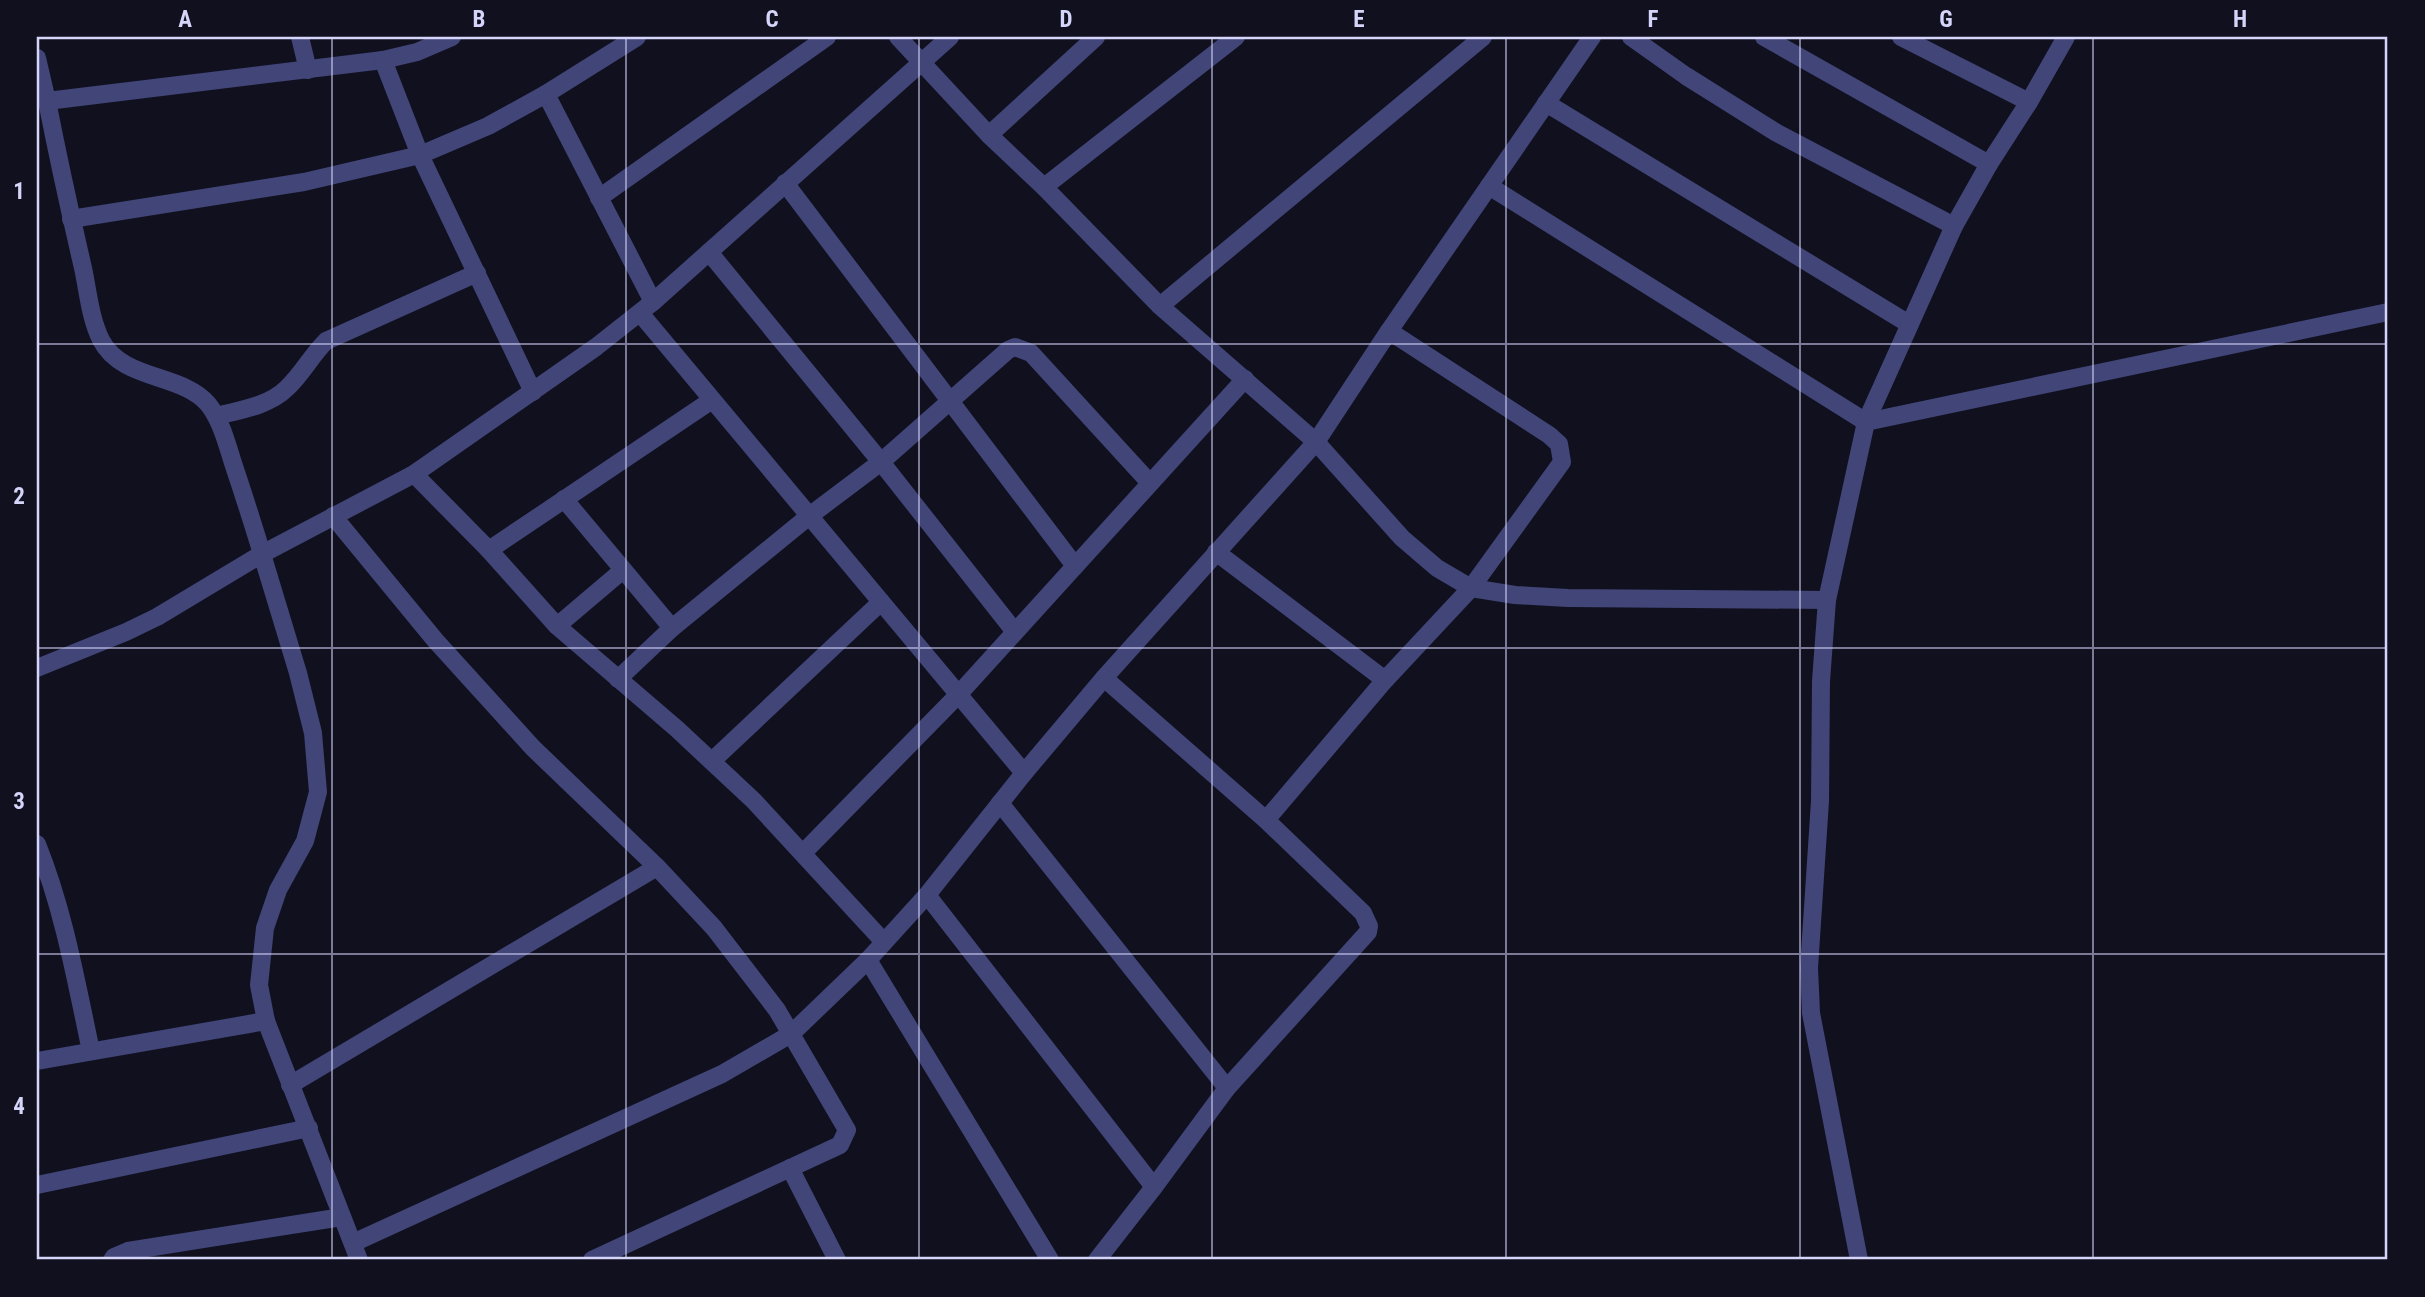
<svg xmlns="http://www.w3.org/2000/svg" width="2425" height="1297" font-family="'Roboto Condensed',sans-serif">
<rect width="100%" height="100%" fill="#11101f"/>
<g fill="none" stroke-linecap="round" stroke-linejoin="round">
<g stroke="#414578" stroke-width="18">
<path d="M 300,37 L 308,70"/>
<path d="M 898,37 L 989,135 L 1044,187 L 1160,306 L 1316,442 L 1402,538 L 1437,568 L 1471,588 L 1515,595 L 1568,598 L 1827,600"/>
<path d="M 1631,37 L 1686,76 L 1777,133 L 1954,226"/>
<path d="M 1764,37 L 1989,164"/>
<path d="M 1901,37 L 2029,102"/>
<path d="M 37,58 L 47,101 L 383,60 L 417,52 L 452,37"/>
<path d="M 383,60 L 420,155 L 533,392"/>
<path d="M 546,94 L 653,302"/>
<path d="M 47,101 C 58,157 70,212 83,268 C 88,291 90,318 101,340 C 122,381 182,373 208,404 C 221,420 227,444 233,463 C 243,493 253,524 262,554 L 414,474 L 596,347 L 653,302 L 950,37"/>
<path d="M 1546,103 L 1909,324"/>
<path d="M 989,135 L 1096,37"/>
<path d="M 785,183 L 1075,566"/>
<path d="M 1489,186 L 1866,422 L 2388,312"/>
<path d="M 1044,187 L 1236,37"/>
<path d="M 599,198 L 827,37"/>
<path d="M 71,219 L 304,182 L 420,155 L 488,126 L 546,94 L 637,37"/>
<path d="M 709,252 L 881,462 L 1015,632"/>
<path d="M 1160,306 L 1483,37"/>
<path d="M 640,313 L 1024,773"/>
<path d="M 712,400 L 489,550 L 557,626 L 677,729 L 754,801 L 884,942"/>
<path d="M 216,416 C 240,410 269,406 287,388 C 302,374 311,356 326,341 L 477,273"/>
<path d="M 414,474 L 489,550"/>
<path d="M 564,499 L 672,628 L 808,517 L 881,462 L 1008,350 L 1015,347 L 1031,353 L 1150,483"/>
<path d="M 333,516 L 435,640 L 533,748 L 657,867 L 714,928 L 777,1010 L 847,1130 L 840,1145 L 592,1260"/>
<path d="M 1216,552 L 1385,680"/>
<path d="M 557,626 L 623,570"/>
<path d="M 37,668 L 126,632 L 157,617 L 262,554 L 298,673 L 313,733 L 318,792 L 305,841 L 278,890 L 265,928 L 259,985 L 266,1021 L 359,1260"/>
<path d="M 618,679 L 672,628"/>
<path d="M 712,761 L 881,602"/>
<path d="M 1000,803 L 1227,1088"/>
<path d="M 1266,820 L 1385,680 L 1471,588 L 1562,462 L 1559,444 L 1549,435 L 1389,331"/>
<path d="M 37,844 C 64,911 76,981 91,1051"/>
<path d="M 803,853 L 958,695 L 1245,379"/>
<path d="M 927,895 L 1154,1187"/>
<path d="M 868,960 L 1050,1260"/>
<path d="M 37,1061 L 266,1021"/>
<path d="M 290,1085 L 657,867"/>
<path d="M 790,1168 L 837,1260"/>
<path d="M 37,1185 L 309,1128"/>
<path d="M 353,1243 L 722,1074 L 791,1034 L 868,960 L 927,895 L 1024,773 L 1104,678 L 1316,442 L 1389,331 L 1592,37"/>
<path d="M 112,1260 L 114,1257 L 128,1251 L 342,1217"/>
<path d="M 1097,1260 L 1154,1187 L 1227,1088 L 1368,932 L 1369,926 L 1363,913 L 1266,820 L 1104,678"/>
<path d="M 1859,1260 L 1811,1013 L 1809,968 L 1820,801 L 1821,681 L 1827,600 L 1866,422 L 1954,226 L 1989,164 L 2029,102 L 2066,37"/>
</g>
</g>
<path fill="none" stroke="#d5d4f9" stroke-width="2" stroke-opacity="0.55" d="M 332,37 L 332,1260M 626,37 L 626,1260M 919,37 L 919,1260M 1212,37 L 1212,1260M 1506,37 L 1506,1260M 1800,37 L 1800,1260M 2093,37 L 2093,1260M 37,344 L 2388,344M 37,648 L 2388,648M 37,954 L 2388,954"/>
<rect width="2425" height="1297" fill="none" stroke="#11101f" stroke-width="77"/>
<rect x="38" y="38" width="2348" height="1220" fill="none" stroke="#d5d4f9" stroke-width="2.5"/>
<g font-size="23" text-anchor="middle" font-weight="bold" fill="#d5d4f9">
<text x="185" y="27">A</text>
<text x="479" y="27">B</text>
<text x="772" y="27">C</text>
<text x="1066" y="27">D</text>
<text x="1359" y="27">E</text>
<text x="1653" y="27">F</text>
<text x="1946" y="27">G</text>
<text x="2240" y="27">H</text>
<text x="19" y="199">1</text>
<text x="19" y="504">2</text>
<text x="19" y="809">3</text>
<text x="19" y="1114">4</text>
</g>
</svg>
